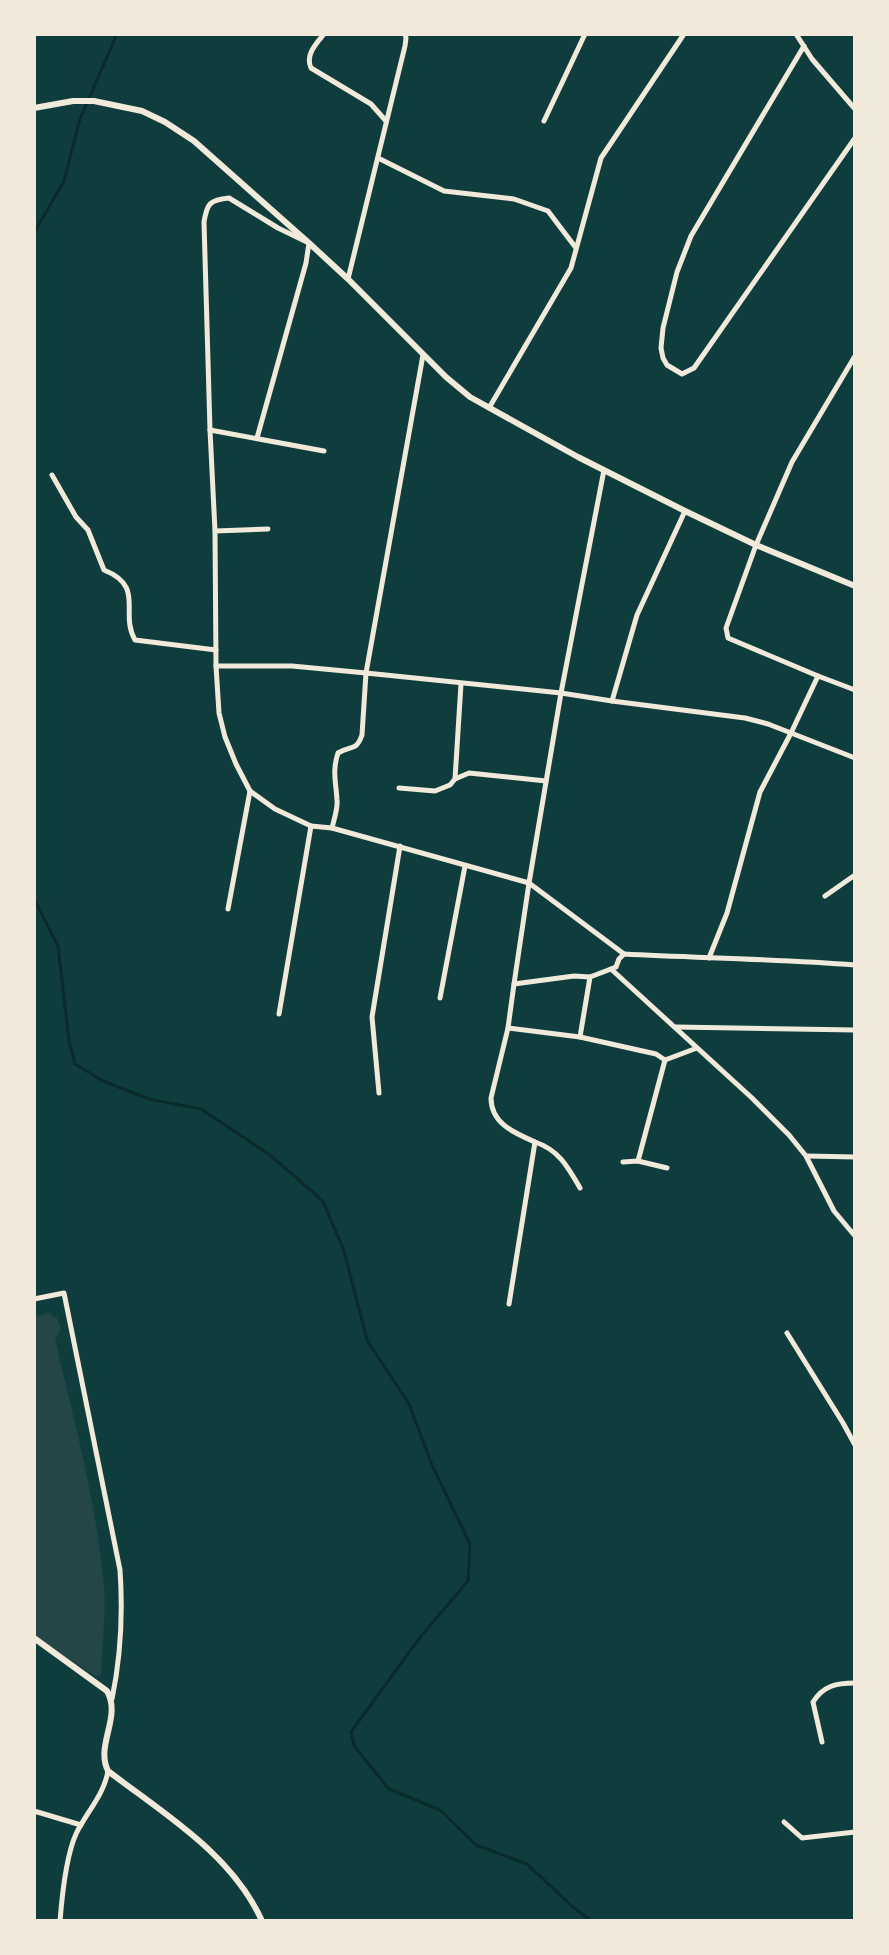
<svg xmlns="http://www.w3.org/2000/svg" width="889" height="1955" font-family="Jost,sans-serif">
<rect width="100%" height="100%" fill="#0f3d3e"/>
<path fill="#244646" d="M 48,1313 L 57,1318 L 61,1330 L 55,1339 C 74,1421 97,1504 104,1588 C 106,1617 102,1646 101,1675 L 95,1676 L 34,1635 L 34,1317 Z"/>
<g fill="none" stroke-linecap="round" stroke-linejoin="round">
<g stroke="#0a2a2b" stroke-width="3">
<path d="M 34,233 L 64,181 L 80,119 L 117,34"/>
<path d="M 34,899 L 58,946 L 69,1041 L 75,1064 L 103,1081 L 149,1099 L 201,1109 L 270,1155 L 323,1201 L 344,1251 L 367,1340 L 409,1404 L 432,1465 L 470,1544 L 468,1581 L 421,1636 L 351,1732 L 354,1746 L 389,1789 L 440,1810 L 476,1845 L 527,1864 L 572,1906 L 591,1921"/>
</g>
<g stroke="#f1e9da" stroke-width="5">
<path d="M 324,34 C 316,44 305,55 311,68 L 371,104 L 386,121"/>
<path d="M 796,34 L 812,59 L 855,109"/>
<path d="M 804,46 L 691,236 L 677,272 L 663,328 L 661,348 L 663,358 L 667,365 L 682,374 L 694,368 L 855,138"/>
<path d="M 544,121 L 585,34"/>
<path d="M 378,158 L 444,191 L 514,199 L 548,211 L 576,248"/>
<path d="M 348,279 L 405,46 L 406,38 L 405,34"/>
<path d="M 489,408 L 571,268 L 601,158 L 684,34"/>
<path d="M 210,430 L 324,451"/>
<path d="M 52,475 L 76,517 L 88,530 L 104,570 C 146,587 119,612 135,640 L 216,650"/>
<path d="M 268,529 L 215,531 L 216,666 L 219,713 L 225,737 L 236,764 L 250,791 L 275,809 L 311,826 L 332,828 L 529,883 L 561,693 L 612,701 L 745,718 L 768,724 L 855,758"/>
<path d="M 215,531 L 210,430 L 204,222 C 207,203 210,200 229,198 L 278,228 L 309,243 L 306,263 L 257,438"/>
<path d="M 216,666 L 292,666 L 366,673 L 423,355"/>
<path d="M 818,676 L 728,638 L 726,628 L 756,545 L 792,462 L 855,356"/>
<path d="M 612,701 L 637,615 L 685,511"/>
<path d="M 455,779 L 461,684"/>
<path d="M 399,788 L 435,791 L 450,785 L 455,779 L 469,773 L 546,781"/>
<path d="M 332,828 C 334,819 338,809 337,800 C 336,782 332,771 338,753 C 351,745 356,752 362,735 L 366,673 L 561,693 L 604,470"/>
<path d="M 825,896 L 855,875"/>
<path d="M 228,909 L 250,791"/>
<path d="M 709,958 L 727,913 L 760,792 L 791,733 L 818,676 L 855,690"/>
<path d="M 855,965 C 778,959 701,958 624,954 L 619,959 L 616,967 L 611,969 L 752,1098 L 789,1135 L 806,1156 L 834,1211 L 855,1236"/>
<path d="M 514,984 L 529,883 L 624,954"/>
<path d="M 440,998 L 465,866"/>
<path d="M 279,1014 L 311,826"/>
<path d="M 676,1027 L 855,1030"/>
<path d="M 508,1028 L 580,1037 L 590,977"/>
<path d="M 580,1037 L 656,1054 L 665,1060 L 697,1048"/>
<path d="M 379,1093 L 372,1017 L 400,846"/>
<path d="M 535,1142 C 559,1150 568,1167 580,1188"/>
<path d="M 807,1156 L 855,1157"/>
<path d="M 638,1161 L 665,1060"/>
<path d="M 623,1162 L 638,1161 L 667,1168"/>
<path d="M 34,1299 L 64,1293 L 120,1570 C 123,1614 121,1656 112,1699"/>
<path d="M 509,1304 L 535,1142 C 515,1133 491,1124 491,1098 L 508,1028 L 514,984 L 574,976 L 590,977 L 611,969"/>
<path d="M 787,1333 L 843,1423 L 855,1445"/>
<path d="M 822,1742 L 813,1702 C 823,1686 836,1683 855,1683"/>
<path d="M 34,1811 L 81,1825"/>
<path d="M 784,1822 L 802,1838 L 855,1832"/>
<path d="M 60,1921 C 62,1896 66,1856 76,1834 C 86,1813 104,1795 108,1771"/>
</g>
<g stroke="#f1e9da" stroke-width="6">
<path d="M 34,108 L 73,101 L 94,101 L 142,111 L 165,122 L 194,141 L 309,243 L 348,279 L 446,377 L 470,397 L 578,457 L 685,511 L 756,545 L 855,586"/>
<path d="M 34,1638 L 107,1691 C 122,1717 95,1745 108,1771 C 164,1814 232,1854 262,1921"/>
</g>
</g>
<rect width="889" height="1955" fill="none" stroke="#f1e9da" stroke-width="72"/>
</svg>
